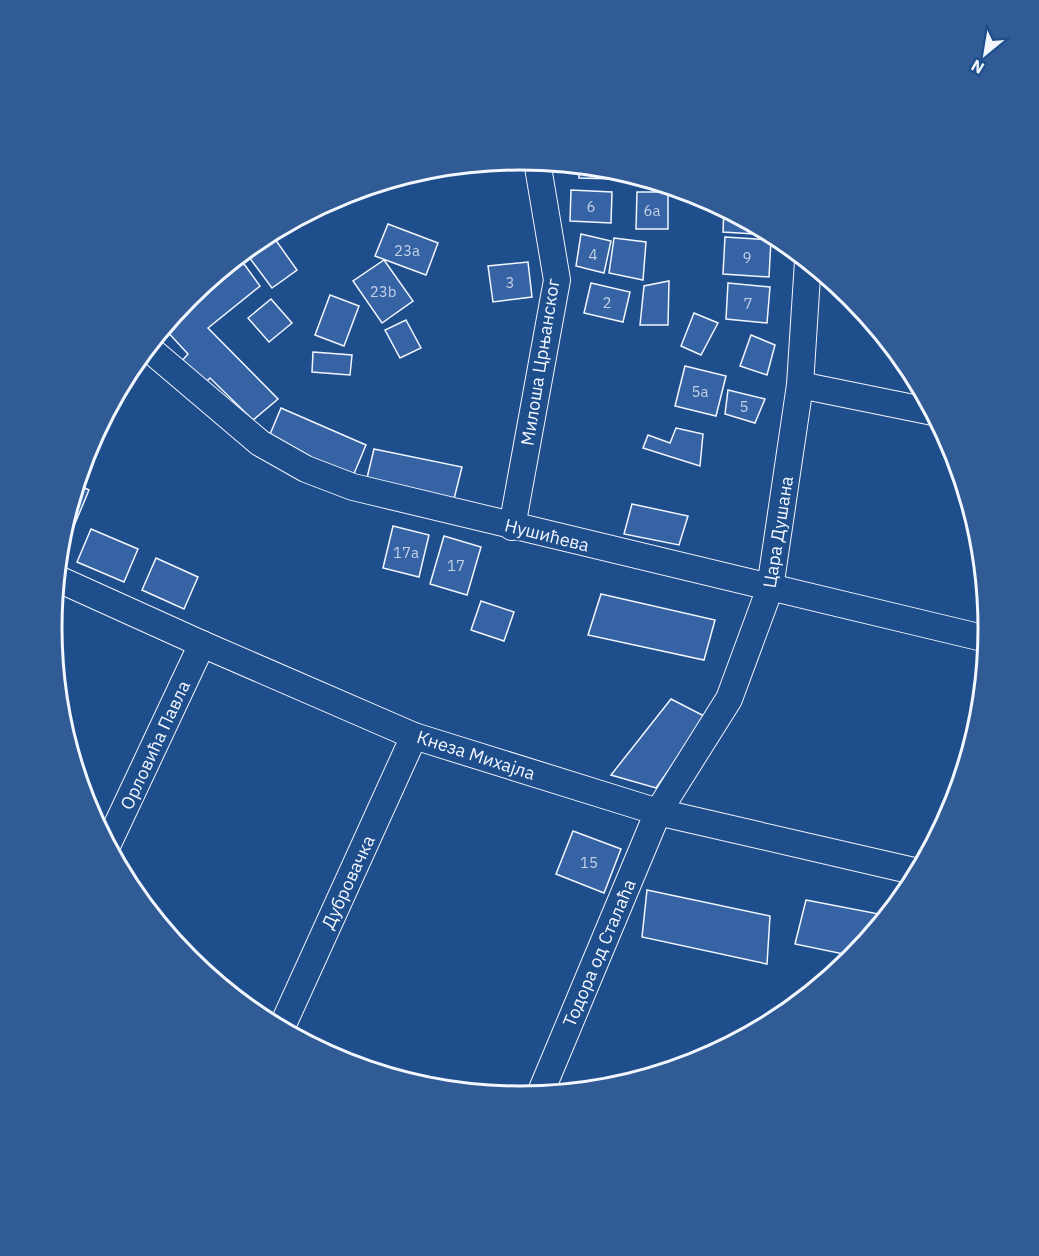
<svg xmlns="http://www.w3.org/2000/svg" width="1039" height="1256" font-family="'IBM Plex Sans',sans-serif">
<rect width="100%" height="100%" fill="#1f4e8c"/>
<g fill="#3563a3" stroke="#f2f6ff" stroke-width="1.5">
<path d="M 513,160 L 514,164 L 463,172 L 462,165 Z"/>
<path d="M 578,165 L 614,169 L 615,179 L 579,178 Z"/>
<path d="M 571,190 L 612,192 L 611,223 L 570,221 Z"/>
<path d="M 637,192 L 668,192 L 668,229 L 636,229 Z"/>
<path d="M 724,209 L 771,234 L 771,235 L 723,232 Z"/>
<path d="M 388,224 L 438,243 L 426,275 L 375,256 Z"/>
<path d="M 581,234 L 611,241 L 604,273 L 576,266 Z"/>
<path d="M 272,235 L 297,270 L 272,288 L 246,253 Z"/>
<path d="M 725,237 L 771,240 L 769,277 L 723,274 Z"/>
<path d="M 614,238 L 646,242 L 643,280 L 609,273 Z"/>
<path d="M 239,257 L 260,286 L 208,328 L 278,399 L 253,420 L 210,378 L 202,386 L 180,363 L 188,354 L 163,327 L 177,310 Z"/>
<path d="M 384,260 L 413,301 L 382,323 L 353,281 Z"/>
<path d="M 528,262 L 532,297 L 493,302 L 488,266 Z"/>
<path d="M 669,281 L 668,325 L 640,325 L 644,286 Z"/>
<path d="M 591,283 L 630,292 L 623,322 L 584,313 Z"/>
<path d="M 728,283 L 770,287 L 767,323 L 726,319 Z"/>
<path d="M 330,295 L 359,306 L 344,346 L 315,335 Z"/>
<path d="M 271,299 L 292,323 L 269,342 L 248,318 Z"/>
<path d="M 694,313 L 718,323 L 701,355 L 681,346 Z"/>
<path d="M 406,320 L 421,348 L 400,358 L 385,330 Z"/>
<path d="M 751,335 L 775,345 L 767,375 L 740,366 Z"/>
<path d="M 313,352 L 352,355 L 350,375 L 312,372 Z"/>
<path d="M 685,366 L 726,376 L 716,416 L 675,406 Z"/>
<path d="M 728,390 L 765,399 L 755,423 L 725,414 Z"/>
<path d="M 281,408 L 366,445 L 353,476 L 268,439 Z"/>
<path d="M 676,428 L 703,434 L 700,466 L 643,448 L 648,435 L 670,443 Z"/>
<path d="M 374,449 L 462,467 L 454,499 L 367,478 Z"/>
<path d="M 76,484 L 89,490 L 61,557 L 58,555 L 60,536 Z"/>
<path d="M 632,504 L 688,516 L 679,545 L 624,534 Z"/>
<path d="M 393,526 L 429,535 L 419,577 L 383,568 Z"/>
<path d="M 91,529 L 138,549 L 124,582 L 77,562 Z"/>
<path d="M 444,536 L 481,547 L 467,595 L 430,584 Z"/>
<path d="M 156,558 L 198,577 L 184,609 L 142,590 Z"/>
<path d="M 601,594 L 715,620 L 704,660 L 588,635 Z"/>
<path d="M 481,601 L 514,612 L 504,641 L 471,630 Z"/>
<path d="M 671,699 L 706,717 L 656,788 L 611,775 Z"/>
<path d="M 573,831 L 621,849 L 604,893 L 556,874 Z"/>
<path d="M 647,890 L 770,916 L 767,964 L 642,937 Z"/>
<path d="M 806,900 L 884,915 L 884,919 L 853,956 L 795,944 Z"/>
</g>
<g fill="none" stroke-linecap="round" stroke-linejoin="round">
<g stroke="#f2f6ff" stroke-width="28">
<g id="minor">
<path d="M 147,347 L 260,443 L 306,469 L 353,487 L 987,639"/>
<path d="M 800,385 L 933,412"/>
<path d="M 512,527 L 557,280 L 537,161"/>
<path d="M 56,578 L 202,644 L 414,736 L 658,812 L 918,872"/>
<path d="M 107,846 L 202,644"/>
<path d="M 281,1029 L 414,736"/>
<path d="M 540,1094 L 658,812 L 729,699 L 770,588 L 800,385 L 808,261"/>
</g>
</g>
<use href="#minor" stroke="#1f4e8c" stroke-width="26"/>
</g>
<g text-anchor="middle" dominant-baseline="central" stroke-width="4.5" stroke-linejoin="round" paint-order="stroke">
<g font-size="15" fill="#c3d1e8">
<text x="591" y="206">6</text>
<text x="652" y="210">6a</text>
<text x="407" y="250">23a</text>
<text x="593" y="254">4</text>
<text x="747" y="257">9</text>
<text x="510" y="282">3</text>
<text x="383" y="291">23b</text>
<text x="607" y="302">2</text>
<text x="748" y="303">7</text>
<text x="700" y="391">5a</text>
<text x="744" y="406">5</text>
<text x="406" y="552">17a</text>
<text x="456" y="565">17</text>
<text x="589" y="862">15</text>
</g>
<g font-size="18" fill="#f2f6ff" stroke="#1f4e8c">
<text transform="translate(540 362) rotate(-81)">Милоша Црњанског</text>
<text transform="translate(778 532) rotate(-81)">Цара Душана</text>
<text transform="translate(547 535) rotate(14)">Нушићева</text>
<text transform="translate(155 745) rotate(-65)">Орловића Павла</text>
<text transform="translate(476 755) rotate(18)">Кнеза Михајла</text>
<text transform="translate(348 882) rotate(-65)">Дубровачка</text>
<text transform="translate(599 953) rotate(-67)">Тодора од Сталаћа</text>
</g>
</g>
<path d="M0 0H1039V1256H0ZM62 628a458 458 0 1 1 916 0a458 458 0 1 1-916 0Z" fill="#305b95" fill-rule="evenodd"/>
<path fill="none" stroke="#f2f6ff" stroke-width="3" d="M62 628a458 458 0 1 1 916 0a458 458 0 1 1-916 0Z"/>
<g transform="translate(985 54) rotate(210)" stroke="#1f4e8c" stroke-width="4.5" paint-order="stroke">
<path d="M0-4.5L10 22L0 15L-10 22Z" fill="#f2f6ff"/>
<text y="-9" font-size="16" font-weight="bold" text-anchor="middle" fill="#f2f6ff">N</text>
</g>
</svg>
